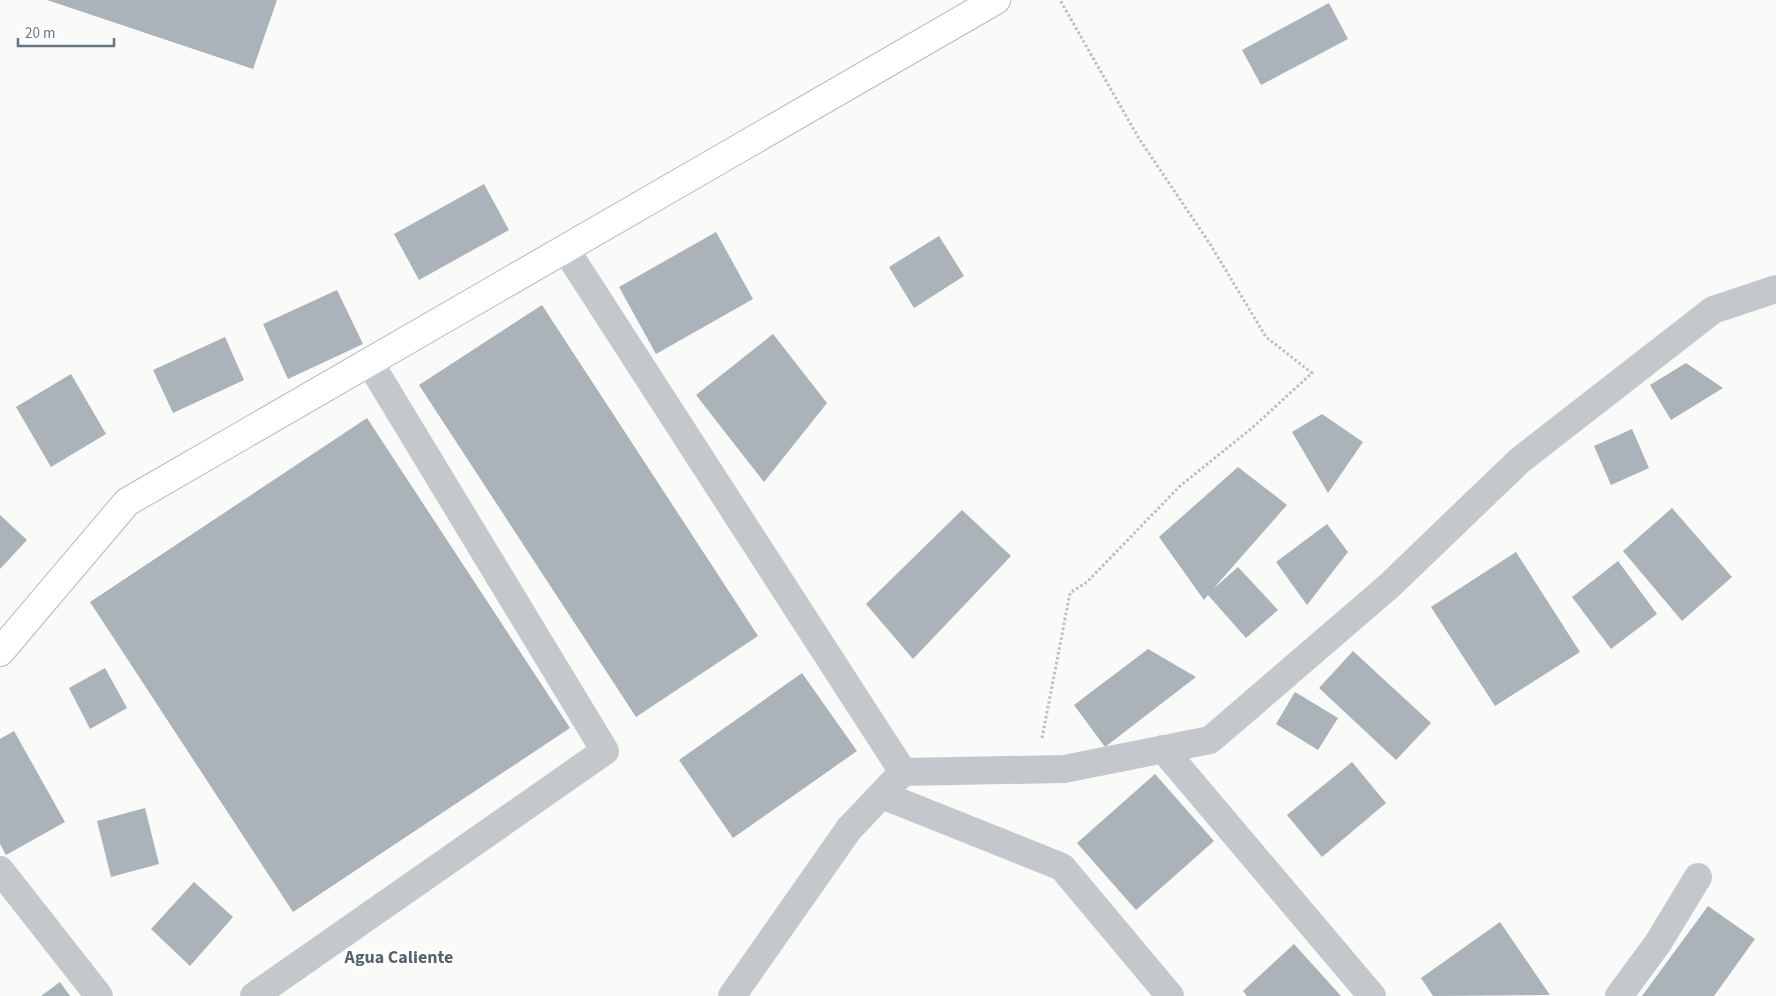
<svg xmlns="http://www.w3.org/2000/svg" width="1776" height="996" font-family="'Source Sans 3',sans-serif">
<rect width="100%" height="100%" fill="#fafaf8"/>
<g fill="#aab3b9">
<path d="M 47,0 L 277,0 L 253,69 Z"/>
<path d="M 1329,3 L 1348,39 L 1261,85 L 1242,50 Z"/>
<path d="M 484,184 L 509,230 L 419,280 L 394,234 Z"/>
<path d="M 716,232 L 753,299 L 656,354 L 619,287 Z"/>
<path d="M 939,236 L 964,276 L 914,308 L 889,267 Z"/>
<path d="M 337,290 L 363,344 L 288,379 L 263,324 Z"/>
<path d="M 542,305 L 758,636 L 636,717 L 419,385 Z"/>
<path d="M 773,334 L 827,403 L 764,482 L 696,395 Z"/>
<path d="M 225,337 L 244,380 L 173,413 L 153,370 Z"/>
<path d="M 1686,363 L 1723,388 L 1671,420 L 1650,385 Z"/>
<path d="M 71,374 L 106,434 L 51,467 L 16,407 Z"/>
<path d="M 1322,414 L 1363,442 L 1328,493 L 1292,432 Z"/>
<path d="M 367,418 L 570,728 L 293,912 L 90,602 Z"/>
<path d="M 1632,429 L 1649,468 L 1611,485 L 1594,446 Z"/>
<path d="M 1238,467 L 1287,505 L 1213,589 L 1238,567 L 1278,610 L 1246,638 L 1208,595 L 1204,600 L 1159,537 Z"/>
<path d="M 1672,508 L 1732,577 L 1682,621 L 1623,551 Z"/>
<path d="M 962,510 L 1011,556 L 913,659 L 866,604 Z"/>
<path d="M 0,515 L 27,540 L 0,569 Z"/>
<path d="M 1327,524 L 1348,552 L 1307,605 L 1276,562 Z"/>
<path d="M 1516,552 L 1580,652 L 1495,706 L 1431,607 Z"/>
<path d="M 1618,561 L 1657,614 L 1611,649 L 1572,597 Z"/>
<path d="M 1148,649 L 1196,677 L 1105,747 L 1074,705 Z"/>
<path d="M 1353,651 L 1431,723 L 1396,760 L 1319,688 Z"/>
<path d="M 105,668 L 127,708 L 90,729 L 69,688 Z"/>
<path d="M 802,673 L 857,751 L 733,838 L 679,760 Z"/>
<path d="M 1295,692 L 1338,718 L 1318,750 L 1276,724 Z"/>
<path d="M 14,731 L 65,822 L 6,855 L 0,844 L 0,739 Z"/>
<path d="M 1352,762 L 1386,803 L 1322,857 L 1287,815 Z"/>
<path d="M 1155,774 L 1214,841 L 1136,910 L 1077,843 Z"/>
<path d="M 145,808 L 159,864 L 111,877 L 97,821 Z"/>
<path d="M 194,882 L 233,917 L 190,966 L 151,929 Z"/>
<path d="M 1708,906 L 1755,939 L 1714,996 L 1642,996 Z"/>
<path d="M 1500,922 L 1550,995 L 1433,996 L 1421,978 Z"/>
<path d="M 1294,944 L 1341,996 L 1247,996 L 1243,991 Z"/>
<path d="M 60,982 L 70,996 L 41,996 Z"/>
</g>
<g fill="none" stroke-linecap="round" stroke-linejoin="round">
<g stroke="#b3babf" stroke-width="30">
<path id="secondary" d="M 0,652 L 127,502 L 996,0"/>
</g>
<path stroke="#bbbfc2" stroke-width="3" stroke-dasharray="2.5 2.5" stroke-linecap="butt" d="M 1042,738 L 1070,593 L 1087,582 L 1180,486 L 1252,428 L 1312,373 L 1266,337 L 1210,244 L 1138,137 L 1060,0"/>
<g stroke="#c3c8cc" stroke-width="28">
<path d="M 566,250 L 903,772"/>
<path d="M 1163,749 L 1372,996"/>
<path d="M 882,795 L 1062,867 L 1170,996"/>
<path d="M 0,870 L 99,996"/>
<path d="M 254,996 L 605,751 L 370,363"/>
<path d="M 732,996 L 849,829 L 903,772 L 1064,769 L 1210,740 L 1389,586 L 1519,461 L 1713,310 L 1776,289"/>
<path d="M 1619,996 L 1658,943 L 1698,877"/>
</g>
<use href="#secondary" stroke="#fff" stroke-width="28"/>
</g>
<g text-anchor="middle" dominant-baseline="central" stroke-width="5" stroke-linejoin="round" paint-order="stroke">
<g font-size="18" font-weight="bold" fill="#57646e" stroke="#fff">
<text x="399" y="957">Agua Caliente</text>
</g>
</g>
<path d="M18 38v8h96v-8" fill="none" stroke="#657683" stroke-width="2.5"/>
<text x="25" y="38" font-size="15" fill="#657683" stroke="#ffffff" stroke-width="4" paint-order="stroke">20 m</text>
</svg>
